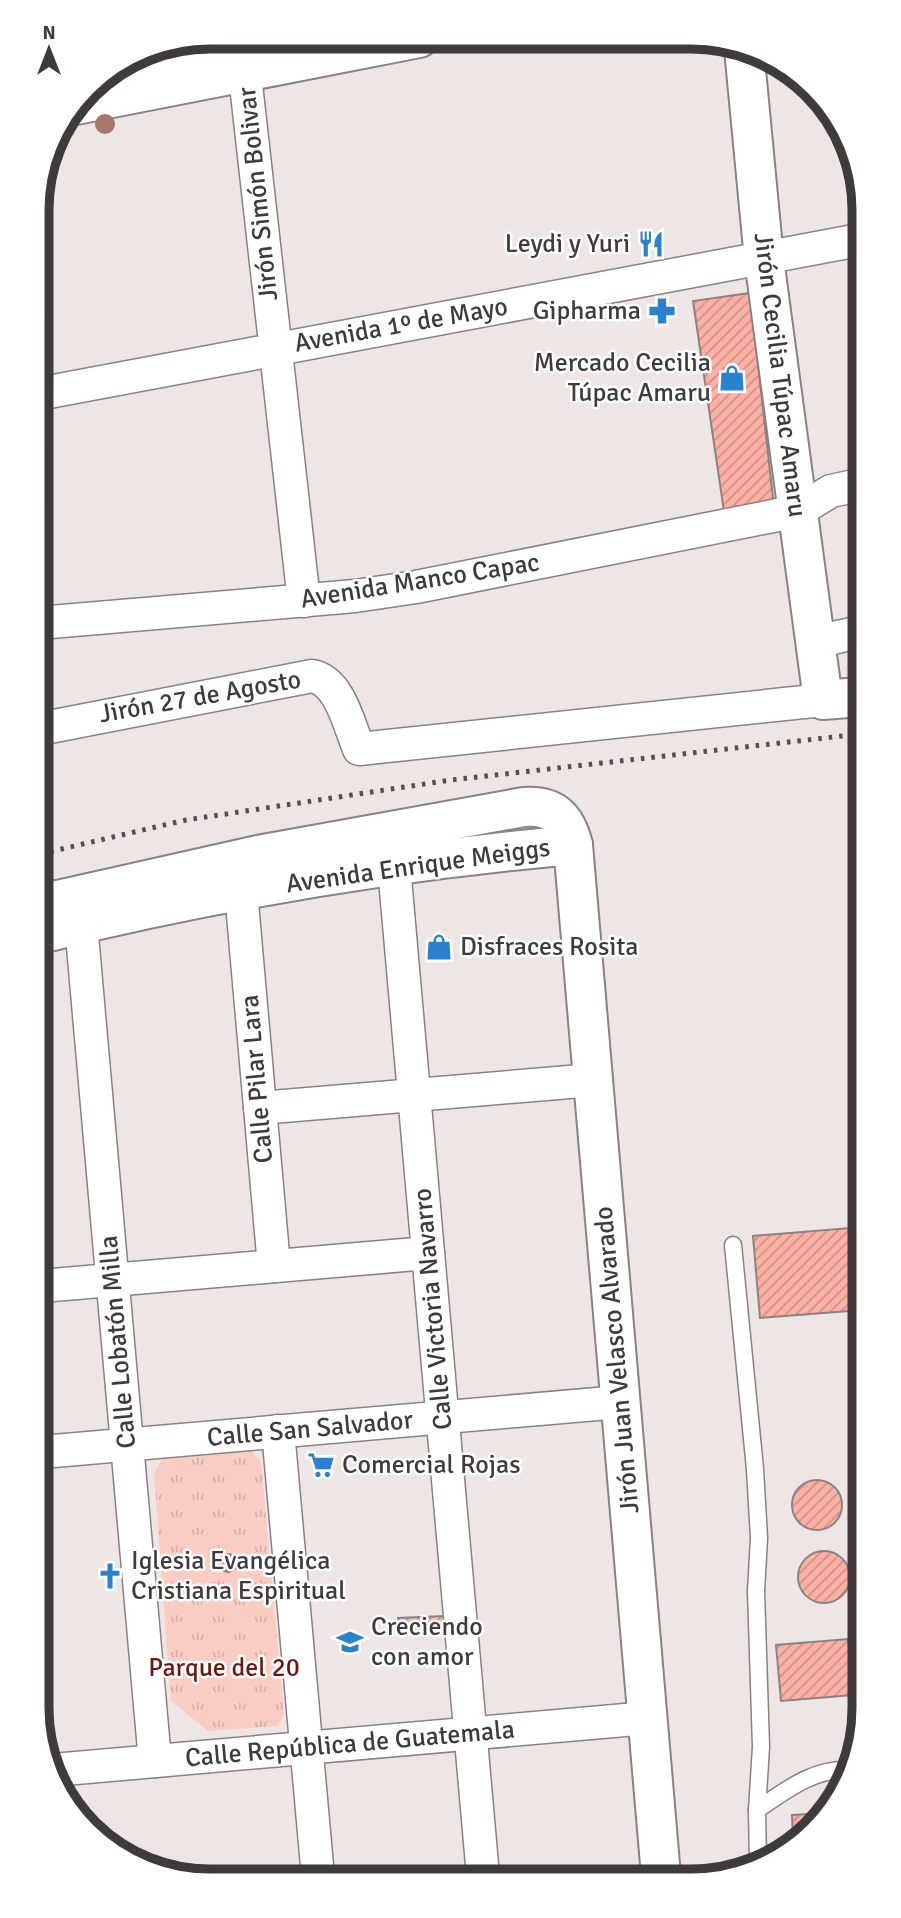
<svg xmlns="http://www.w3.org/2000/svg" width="901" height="1918" font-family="Signika,sans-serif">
<defs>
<pattern id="park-tufts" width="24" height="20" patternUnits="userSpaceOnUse" patternTransform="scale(1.75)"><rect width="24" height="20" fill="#faccc4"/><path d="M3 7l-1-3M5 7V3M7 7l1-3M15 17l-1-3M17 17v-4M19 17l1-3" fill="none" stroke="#d7b0a9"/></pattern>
<pattern id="building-hatch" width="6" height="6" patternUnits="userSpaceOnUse" patternTransform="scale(1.75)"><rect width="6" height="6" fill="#fdb1a4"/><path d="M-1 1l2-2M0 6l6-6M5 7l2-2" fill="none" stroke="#ce9187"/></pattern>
</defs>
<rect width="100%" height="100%" fill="#eee6e4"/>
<path fill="url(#park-tufts)" d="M 251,1451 L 261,1461 L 284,1714 L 278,1726 L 208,1731 L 171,1701 L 154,1473 L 163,1459 Z"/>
<g fill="url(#building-hatch)" stroke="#8b8382" stroke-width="2">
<path d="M 43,175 L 47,195 L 38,196 Z"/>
<path d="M 750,293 L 774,507 L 725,518 L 693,301 Z"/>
<path d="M 862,1227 L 862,1310 L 760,1318 L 753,1236 Z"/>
<circle cx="817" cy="1505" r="25"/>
<circle cx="824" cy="1577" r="26"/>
<path d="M 444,1616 L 446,1635 L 403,1631 L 398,1618 Z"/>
<path d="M 848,1639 L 853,1695 L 781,1701 L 776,1645 Z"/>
<path d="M 827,1813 L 822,1822 L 793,1840 L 792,1815 Z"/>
</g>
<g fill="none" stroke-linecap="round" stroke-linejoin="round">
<g stroke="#8a8281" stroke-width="19">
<g id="lane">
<path d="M 733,1245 L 755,1469 L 759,1538 L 756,1591 L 761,1747 L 757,1810"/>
<path d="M 758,1862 L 757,1810 C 786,1790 815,1767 852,1770"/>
</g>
</g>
<g stroke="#8a8281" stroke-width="35">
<g id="street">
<path d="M 242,49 L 304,601"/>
<path d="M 38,394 L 859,240"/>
<path d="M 39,623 L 355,596 L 416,587 L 798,511 L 831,491 L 859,485"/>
<path d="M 815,642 L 860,632"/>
<path d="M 39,729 L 312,676 C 340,681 349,725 359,749 L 823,700"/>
<path d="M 394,867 L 483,1876"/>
<path d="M 241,892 L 274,1266"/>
<path d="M 81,924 L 155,1761"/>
<path d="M 260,1108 L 593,1080"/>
<path d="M 41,1286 L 428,1253"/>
<path d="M 278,1431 L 318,1877"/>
<path d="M 42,1452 L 620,1402"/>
<path d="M 53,1770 L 648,1718"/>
</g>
</g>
<g stroke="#8a8281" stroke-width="42">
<g id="secondary">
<path d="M 744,49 L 764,259 L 823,700 L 860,697"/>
<path d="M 126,61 L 250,37"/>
<path d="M 76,105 L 419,38"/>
<path d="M 40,904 L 258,855 L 524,807 C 553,805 566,817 573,845 L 661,1876"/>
<path d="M 40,934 C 214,891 394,861 573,845"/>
</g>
</g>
<use href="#lane" stroke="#fff" stroke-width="16"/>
<use href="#street" stroke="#fff" stroke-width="32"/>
<use href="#secondary" stroke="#fff" stroke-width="38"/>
<path stroke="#534f4e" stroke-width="5" stroke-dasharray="3.5 7" stroke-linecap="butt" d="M 40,854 L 186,820 L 451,780 L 860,734"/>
</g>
<g fill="#a7746e">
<circle cx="105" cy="124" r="10"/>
<circle cx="228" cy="1563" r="10"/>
</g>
<defs>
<g id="restaurant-bare" transform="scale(2.1)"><path d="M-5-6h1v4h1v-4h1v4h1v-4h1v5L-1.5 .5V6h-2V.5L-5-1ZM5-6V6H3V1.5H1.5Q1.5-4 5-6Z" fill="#2a81ce" stroke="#fff" stroke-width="2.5" paint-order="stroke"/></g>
<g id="pharmacy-bare" transform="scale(2.1)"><path d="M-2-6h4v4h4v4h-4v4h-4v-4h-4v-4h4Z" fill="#2a81ce" stroke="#fff" stroke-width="2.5" paint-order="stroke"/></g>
<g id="shop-bare" transform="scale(2.1)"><path d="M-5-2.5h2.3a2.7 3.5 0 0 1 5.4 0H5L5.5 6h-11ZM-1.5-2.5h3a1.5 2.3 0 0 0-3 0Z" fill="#2a81ce" stroke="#fff" stroke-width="2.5" paint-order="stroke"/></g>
<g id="supermarket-bare" transform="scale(2.1)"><path d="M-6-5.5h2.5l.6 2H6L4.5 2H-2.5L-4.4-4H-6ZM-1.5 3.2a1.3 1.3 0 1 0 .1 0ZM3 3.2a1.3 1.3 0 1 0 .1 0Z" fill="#2a81ce" stroke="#fff" stroke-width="2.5" paint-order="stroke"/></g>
<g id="church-bare" transform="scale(2.1)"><path d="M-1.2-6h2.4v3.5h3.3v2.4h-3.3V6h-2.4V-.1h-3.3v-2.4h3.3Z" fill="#2a81ce" stroke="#fff" stroke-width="2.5" paint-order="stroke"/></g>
<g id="school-bare" transform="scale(2.1)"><path d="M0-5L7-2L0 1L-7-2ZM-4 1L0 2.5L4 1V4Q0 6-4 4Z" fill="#2a81ce" stroke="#fff" stroke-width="2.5" paint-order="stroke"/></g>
</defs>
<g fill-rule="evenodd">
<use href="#restaurant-bare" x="651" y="244"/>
<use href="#pharmacy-bare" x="662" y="311"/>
<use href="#shop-bare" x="732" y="378"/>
<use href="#shop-bare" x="439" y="947"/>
<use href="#supermarket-bare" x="321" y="1465"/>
<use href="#church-bare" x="110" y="1576"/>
<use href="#school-bare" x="350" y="1642"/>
</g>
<g text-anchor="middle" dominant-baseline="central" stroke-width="5" stroke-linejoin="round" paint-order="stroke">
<g font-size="26" fill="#3e3b3a" stroke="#fff">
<text transform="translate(258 194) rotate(-96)">Jirón Simón Bolivar</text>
<text transform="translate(401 325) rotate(-10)">Avenida 1º de Mayo</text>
<text transform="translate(780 375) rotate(83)">Jirón Cecilia Túpac Amaru</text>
<text transform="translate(420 581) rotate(-9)">Avenida Manco Capac</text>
<text transform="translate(200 697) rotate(-10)">Jirón 27 de Agosto</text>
<text transform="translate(418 866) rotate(-8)">Avenida Enrique Meiggs</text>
<text transform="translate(257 1079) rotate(-95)">Calle Pilar Lara</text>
<text transform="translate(433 1309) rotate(-95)">Calle Victoria Navarro</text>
<text transform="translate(118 1342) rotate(-95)">Calle Lobatón Milla</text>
<text transform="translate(617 1360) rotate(-95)">Jirón Juan Velasco Alvarado</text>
<text transform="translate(310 1429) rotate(-5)">Calle San Salvador</text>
<text transform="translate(350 1744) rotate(-5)">Calle República de Guatemala</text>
</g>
<g font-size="26" fill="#3e3b3a" stroke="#fff" text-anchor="start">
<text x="630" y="244" text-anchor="end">Leydi y Yuri</text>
<text x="641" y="311" text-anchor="end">Gipharma</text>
<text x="711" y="363" text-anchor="end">Mercado Cecilia<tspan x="711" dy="30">Túpac Amaru</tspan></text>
<text x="460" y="947">Disfraces Rosita</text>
<text x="342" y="1465">Comercial Rojas</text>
<text x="131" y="1561">Iglesia Evangélica<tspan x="131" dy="30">Cristiana Espiritual</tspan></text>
<text x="371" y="1627">Creciendo<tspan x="371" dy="30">con amor</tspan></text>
</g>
<g font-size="26" fill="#6d160e" stroke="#fff">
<text x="224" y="1668">Parque del 20</text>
</g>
</g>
<path d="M0 0H901V1918H0ZM210 49H691A161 161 0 0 1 852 210V1708A161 161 0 0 1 691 1869H210A161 161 0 0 1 49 1708V210A161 161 0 0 1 210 49Z" fill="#fff" fill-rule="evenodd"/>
<path fill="none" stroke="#3e3b3a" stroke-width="9" d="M210 49H691A161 161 0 0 1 852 210V1708A161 161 0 0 1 691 1869H210A161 161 0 0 1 49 1708V210A161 161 0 0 1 210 49Z"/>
<g transform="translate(49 49)" stroke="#ffffff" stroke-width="5" paint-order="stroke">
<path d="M0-5L12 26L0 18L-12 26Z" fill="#3e3b3a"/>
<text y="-10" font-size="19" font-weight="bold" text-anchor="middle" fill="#3e3b3a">N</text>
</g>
</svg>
